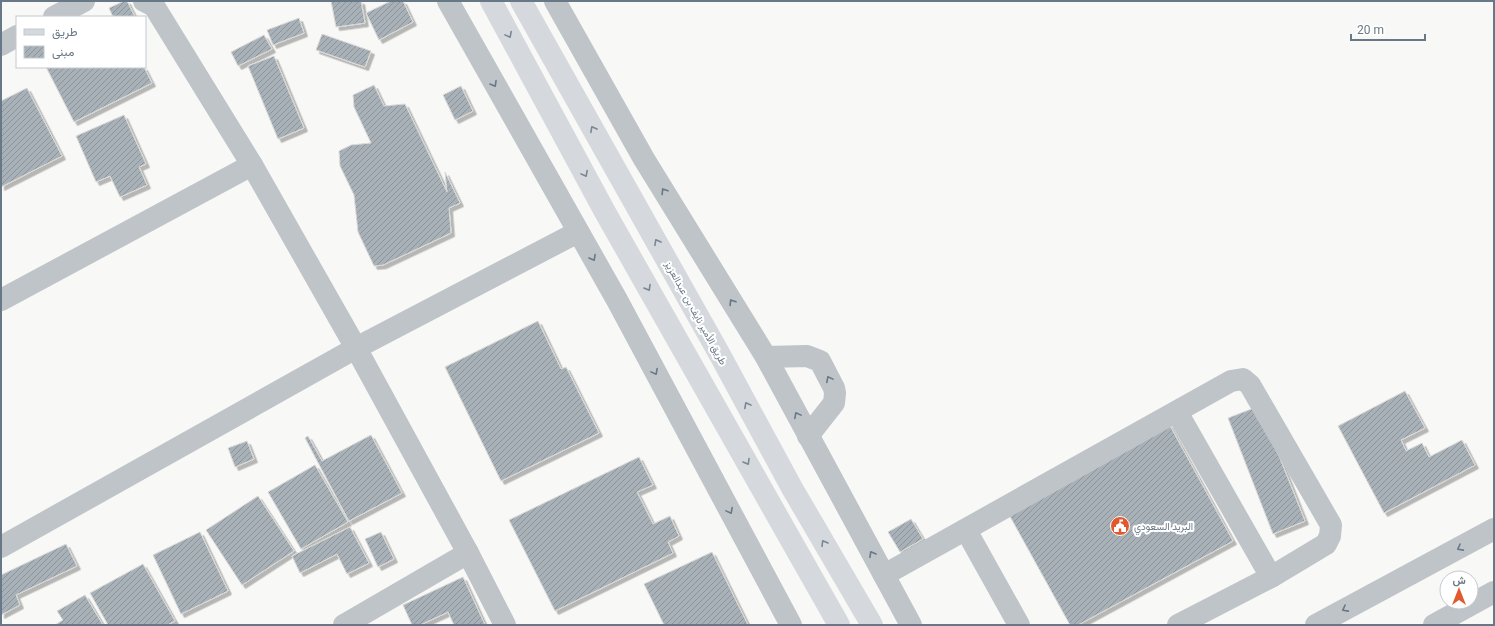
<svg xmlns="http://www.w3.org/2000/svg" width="1495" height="626" font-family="Roboto,Vazirmatn,sans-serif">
<defs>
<pattern id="building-hatch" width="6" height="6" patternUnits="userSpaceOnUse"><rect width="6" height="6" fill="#a8b1b7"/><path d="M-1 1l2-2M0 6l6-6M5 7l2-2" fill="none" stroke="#8d959a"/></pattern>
<filter id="shadow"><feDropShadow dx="3.5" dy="3.5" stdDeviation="0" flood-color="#0004"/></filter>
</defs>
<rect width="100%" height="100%" fill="#f8f8f6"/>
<g fill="url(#building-hatch)" stroke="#dadad8" filter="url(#shadow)">
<path d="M 124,1 L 127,1 L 135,17 L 113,17 L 109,8 Z"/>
<path d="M 331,1 L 361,1 L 365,23 L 336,27 Z"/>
<path d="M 391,1 L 403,1 L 413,22 L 379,40 L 366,13 Z"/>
<path d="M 299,18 L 304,33 L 273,45 L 267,30 Z"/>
<path d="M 322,34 L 371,51 L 365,67 L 316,50 Z"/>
<path d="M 264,35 L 272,49 L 238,66 L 231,52 Z"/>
<path d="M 274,56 L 304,128 L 278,139 L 248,66 Z"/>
<path d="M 46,67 L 144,67 L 152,83 L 74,122 Z"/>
<path d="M 374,85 L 384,106 L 405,104 L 447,192 L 445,172 L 460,203 L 449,208 L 451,233 L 383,265 L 374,266 L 358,232 L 354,195 L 340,166 L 339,151 L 351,145 L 371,143 L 354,107 L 353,95 Z"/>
<path d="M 461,86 L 473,111 L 455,120 L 443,95 Z"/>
<path d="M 27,88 L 62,156 L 1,187 L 1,101 Z"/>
<path d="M 124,115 L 146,164 L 139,167 L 147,185 L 120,197 L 110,176 L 96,182 L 76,136 Z"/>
<path d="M 538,321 L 561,369 L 566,367 L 599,433 L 501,481 L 445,367 Z"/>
<path d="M 1405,391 L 1425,428 L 1401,440 L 1406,451 L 1422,443 L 1429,457 L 1462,440 L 1475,465 L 1384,513 L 1338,426 Z"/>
<path d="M 1259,406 L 1305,521 L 1273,534 L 1228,418 Z"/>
<path d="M 1169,424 L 1233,541 L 1078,625 L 1070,625 L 1007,511 Z"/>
<path d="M 371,435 L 402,493 L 349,521 L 305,438 L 308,436 L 322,461 Z"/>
<path d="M 247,441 L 254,459 L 235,467 L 228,448 Z"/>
<path d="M 639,457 L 653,485 L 637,492 L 653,524 L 670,516 L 679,536 L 668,542 L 673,553 L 555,611 L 509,520 Z"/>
<path d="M 315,465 L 348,522 L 301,549 L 268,492 Z"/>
<path d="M 258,496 L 294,551 L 242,585 L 206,530 Z"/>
<path d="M 911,519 L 923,539 L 900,552 L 888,532 Z"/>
<path d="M 350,527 L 369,563 L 347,574 L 337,554 L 300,573 L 292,556 Z"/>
<path d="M 200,532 L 228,591 L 181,614 L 153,555 Z"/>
<path d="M 381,532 L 394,559 L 378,567 L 365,539 Z"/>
<path d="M 66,544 L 77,566 L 16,595 L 20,605 L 1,615 L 1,575 Z"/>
<path d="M 712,552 L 748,625 L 664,625 L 644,584 Z"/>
<path d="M 143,564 L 175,621 L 167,625 L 108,625 L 90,593 Z"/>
<path d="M 463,577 L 485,625 L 454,625 L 448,612 L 420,625 L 412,625 L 403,605 Z"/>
<path d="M 85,595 L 103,625 L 55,625 L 63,620 L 57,611 Z"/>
</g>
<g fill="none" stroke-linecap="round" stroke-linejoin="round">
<g stroke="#bfc4c8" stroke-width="22">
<path d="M 144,1 L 154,6 L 252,165 L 356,348 L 468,553 L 505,625"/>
<path d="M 448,1 L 617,300 L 791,625"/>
<path d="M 555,1 L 644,159 L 766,357 L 911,625"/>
<path d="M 54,17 L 84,1"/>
<path d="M 1,45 L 17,36"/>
<path d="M 1,300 L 252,165"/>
<path d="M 766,357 L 807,356 L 820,361 L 834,388 L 835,393 L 834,403 L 808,436"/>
<path d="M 1177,412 L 1271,577"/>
<path d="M 966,530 L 1019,625"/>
<path d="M 1,547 L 356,348 L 578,232"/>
<path d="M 884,575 L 1231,381 L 1243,379 L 1250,385 L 1331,525 L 1330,536 L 1326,544 L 1271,577 L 1178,625"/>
<path d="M 344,625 L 468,553"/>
<path d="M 1316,625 L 1494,529"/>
<path d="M 1434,625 L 1494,592"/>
</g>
<g stroke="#d5d9dd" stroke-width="22">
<path d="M 491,1 L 605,212 L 839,625"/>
<path d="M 521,1 L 720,355 L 792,488 L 872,625"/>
</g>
</g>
<defs><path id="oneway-chevron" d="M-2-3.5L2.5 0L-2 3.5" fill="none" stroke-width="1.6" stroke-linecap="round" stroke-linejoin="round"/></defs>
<g stroke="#788793">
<use href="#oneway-chevron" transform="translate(509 35) rotate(62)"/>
<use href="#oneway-chevron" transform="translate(593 129) rotate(-119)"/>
<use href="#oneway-chevron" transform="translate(585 174) rotate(62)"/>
<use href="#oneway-chevron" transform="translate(657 242) rotate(-119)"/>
<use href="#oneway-chevron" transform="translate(648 288) rotate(60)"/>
<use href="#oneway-chevron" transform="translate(747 405) rotate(-118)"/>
<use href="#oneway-chevron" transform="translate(747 462) rotate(60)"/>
<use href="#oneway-chevron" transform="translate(824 543) rotate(-120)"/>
</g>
<g stroke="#687886">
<use href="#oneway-chevron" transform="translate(494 84) rotate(60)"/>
<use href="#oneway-chevron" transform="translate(664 191) rotate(-122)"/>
<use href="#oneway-chevron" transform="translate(593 258) rotate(61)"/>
<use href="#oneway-chevron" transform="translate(732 302) rotate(-122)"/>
<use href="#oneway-chevron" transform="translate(655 372) rotate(62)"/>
<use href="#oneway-chevron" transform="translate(829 379) rotate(-118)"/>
<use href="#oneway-chevron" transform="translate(797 415) rotate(-118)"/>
<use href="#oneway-chevron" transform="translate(730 511) rotate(62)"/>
<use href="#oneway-chevron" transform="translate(1460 548) rotate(152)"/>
<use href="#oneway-chevron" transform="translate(872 554) rotate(-119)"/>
<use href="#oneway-chevron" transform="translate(1345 609) rotate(152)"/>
</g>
<defs>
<g id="civic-disc" transform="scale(1)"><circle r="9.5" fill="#e05a2d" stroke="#fff"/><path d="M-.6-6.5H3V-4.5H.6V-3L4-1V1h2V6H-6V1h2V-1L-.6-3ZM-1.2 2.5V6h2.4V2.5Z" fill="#fff"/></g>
</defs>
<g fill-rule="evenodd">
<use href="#civic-disc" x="1120" y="526"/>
</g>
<g text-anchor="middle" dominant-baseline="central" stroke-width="4" stroke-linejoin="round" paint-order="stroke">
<g font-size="10" fill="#687886" stroke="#fff">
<text transform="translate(696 313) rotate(61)">طريق الأمير نايف بن عبدالعزيز</text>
</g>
<g font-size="10" fill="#687886" stroke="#fff" text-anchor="start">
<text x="1134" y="526">البريد السعودي</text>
</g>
</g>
<rect width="1495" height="626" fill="none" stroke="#687886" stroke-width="4"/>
<rect x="16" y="16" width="130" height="52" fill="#ffffff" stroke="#c3c9cf"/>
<rect x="24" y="29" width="20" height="6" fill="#d5d9dd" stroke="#c3c9cf"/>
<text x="52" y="36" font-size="12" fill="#687886">طريق</text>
<rect x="24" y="46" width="20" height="12" fill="url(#building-hatch)" stroke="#c3c9cf"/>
<text x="52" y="56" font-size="12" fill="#687886">مبنى</text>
<g transform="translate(1459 590)"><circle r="19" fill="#ffffff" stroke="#c3c9cf"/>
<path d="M0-3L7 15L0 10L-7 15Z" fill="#e05a2d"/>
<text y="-6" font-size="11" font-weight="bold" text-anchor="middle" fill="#687886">ش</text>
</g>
<path d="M1351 34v6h74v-6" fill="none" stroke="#687886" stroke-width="2"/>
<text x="1357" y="34" font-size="12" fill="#687886" stroke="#ffffff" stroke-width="3" paint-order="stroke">20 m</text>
</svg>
